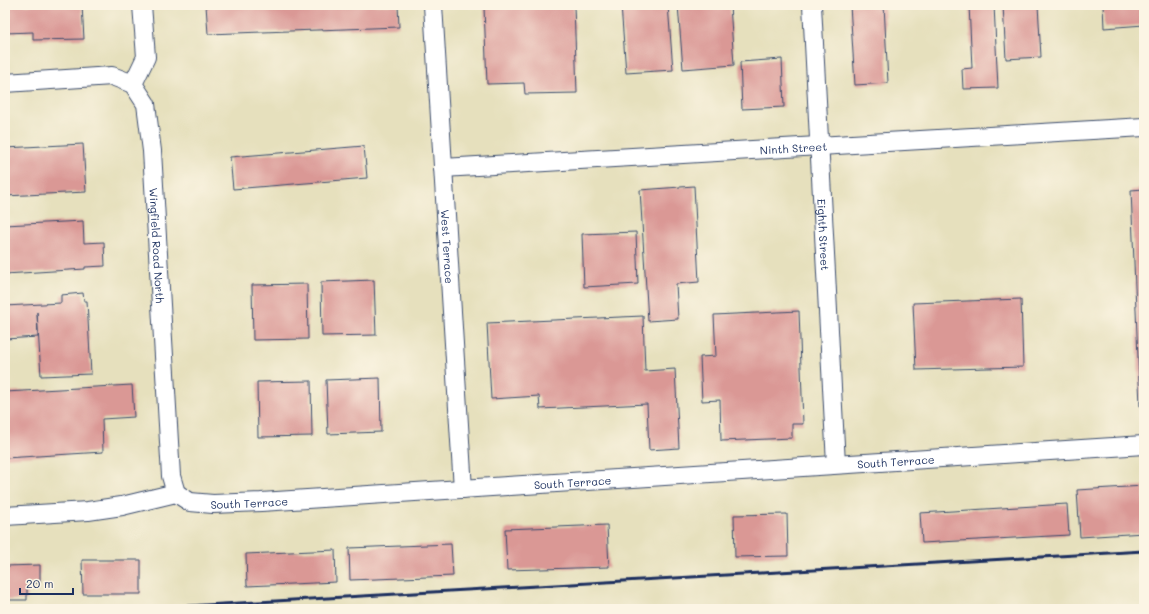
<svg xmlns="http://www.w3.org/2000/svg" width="1149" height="614" font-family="Mali,sans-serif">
<rect width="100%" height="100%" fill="#fcf5e5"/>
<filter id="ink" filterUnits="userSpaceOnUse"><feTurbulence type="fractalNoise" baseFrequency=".025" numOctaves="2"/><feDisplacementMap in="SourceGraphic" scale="8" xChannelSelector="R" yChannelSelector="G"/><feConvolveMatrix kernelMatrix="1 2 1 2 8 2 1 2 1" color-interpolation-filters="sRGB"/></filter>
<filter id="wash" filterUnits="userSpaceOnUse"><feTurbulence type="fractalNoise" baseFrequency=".012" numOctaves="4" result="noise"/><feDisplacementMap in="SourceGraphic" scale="16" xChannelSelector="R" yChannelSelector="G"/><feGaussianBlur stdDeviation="0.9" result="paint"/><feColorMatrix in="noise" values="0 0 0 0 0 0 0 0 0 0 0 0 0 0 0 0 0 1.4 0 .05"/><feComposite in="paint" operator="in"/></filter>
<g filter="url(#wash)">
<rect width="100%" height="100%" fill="#e6e0bd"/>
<g id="blocks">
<g fill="#da9895">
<path d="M 5,5 L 82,5 L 84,39 L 33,40 L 33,32 L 5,33 Z"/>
<path d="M 206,5 L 398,5 L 399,27 L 208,34 Z"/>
<path d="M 574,5 L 577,93 L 525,94 L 524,83 L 487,84 L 484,7 Z"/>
<path d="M 621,5 L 668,5 L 673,70 L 626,73 Z"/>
<path d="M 678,5 L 730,5 L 734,65 L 683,69 Z"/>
<path d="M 850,5 L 884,5 L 888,83 L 855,85 Z"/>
<path d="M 969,5 L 994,5 L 998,88 L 963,89 L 962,69 L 972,68 Z"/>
<path d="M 1003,5 L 1038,5 L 1041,57 L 1006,59 Z"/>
<path d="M 1103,5 L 1144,5 L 1144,25 L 1104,28 Z"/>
<path d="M 782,59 L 784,107 L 742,109 L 740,62 Z"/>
<path d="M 83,144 L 86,192 L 5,196 L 5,148 Z"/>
<path d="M 364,146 L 367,178 L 233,189 L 230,157 Z"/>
<path d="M 694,186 L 699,282 L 676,284 L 678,319 L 648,321 L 640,190 Z"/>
<path d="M 1144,189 L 1144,406 L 1140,406 L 1131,190 Z"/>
<path d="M 83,221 L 84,243 L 104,242 L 105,266 L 85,267 L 85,269 L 5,274 L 5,225 Z"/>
<path d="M 636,232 L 638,284 L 584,287 L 582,234 Z"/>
<path d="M 374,280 L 376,335 L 322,336 L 321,282 Z"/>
<path d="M 307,284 L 308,339 L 253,340 L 252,285 Z"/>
<path d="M 83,293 L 84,301 L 87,301 L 91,374 L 41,376 L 37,312 L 38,337 L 5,339 L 5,306 L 61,303 L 61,295 Z"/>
<path d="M 1021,299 L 1023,367 L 916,370 L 913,303 Z"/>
<path d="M 799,311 L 803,424 L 792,424 L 792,438 L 721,441 L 720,400 L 702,401 L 700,357 L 716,356 L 714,315 Z"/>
<path d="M 643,316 L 645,371 L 675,369 L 679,448 L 649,450 L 647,404 L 540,409 L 539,396 L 491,399 L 487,323 Z"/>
<path d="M 380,378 L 381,432 L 328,434 L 326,380 Z"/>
<path d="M 311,381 L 312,436 L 258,437 L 257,382 Z"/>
<path d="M 132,385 L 134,417 L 102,419 L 103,452 L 5,458 L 5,392 Z"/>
<path d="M 1144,486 L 1144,533 L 1080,537 L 1077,490 Z"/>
<path d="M 1067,504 L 1069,535 L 922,543 L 920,513 Z"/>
<path d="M 787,514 L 788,556 L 735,557 L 734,515 Z"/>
<path d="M 607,525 L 609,567 L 507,570 L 505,529 Z"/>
<path d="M 451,544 L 453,576 L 350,580 L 349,548 Z"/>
<path d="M 335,550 L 336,582 L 247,586 L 246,554 Z"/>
<path d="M 82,560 L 141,560 L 141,594 L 83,594 Z"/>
<path d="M 40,565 L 40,583 L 27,583 L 27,600 L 5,600 L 5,566 Z"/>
</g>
</g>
</g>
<g filter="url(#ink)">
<use href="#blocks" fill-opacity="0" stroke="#394a6c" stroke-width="1"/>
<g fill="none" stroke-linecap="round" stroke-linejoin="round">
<g stroke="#394a6c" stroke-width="20">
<g id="minor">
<path id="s1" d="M 142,5 L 146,57 L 133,84 L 146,104 L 152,151 L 171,476 L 176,493"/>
<path id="s2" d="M 433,5 L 463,489"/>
<path id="s3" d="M 812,5 L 836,464"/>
<path d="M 5,83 L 112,76 L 133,84"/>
<path id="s4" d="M 443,168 L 1144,127"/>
<path id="s5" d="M 5,516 L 88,511 L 122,506 L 176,493 L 190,502 L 213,504 L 261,502 L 1144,445"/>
</g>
</g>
<use href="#minor" stroke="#fff" stroke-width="18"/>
<path stroke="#1b2f5e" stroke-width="3" d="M 137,609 L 1144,551"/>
</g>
</g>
<g text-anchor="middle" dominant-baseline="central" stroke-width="3" stroke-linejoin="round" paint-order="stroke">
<g font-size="11" fill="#1b2f5e" stroke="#fcf5e5">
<text stroke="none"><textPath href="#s4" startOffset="351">Ninth Street</textPath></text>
<text stroke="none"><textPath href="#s3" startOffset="230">Eighth Street</textPath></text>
<text stroke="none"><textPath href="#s1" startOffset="248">Wingfield Road North</textPath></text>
<text stroke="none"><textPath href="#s2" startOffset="242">West Terrace</textPath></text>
<text stroke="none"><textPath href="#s5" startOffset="897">South Terrace</textPath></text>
<text stroke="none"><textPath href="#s5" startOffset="573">South Terrace</textPath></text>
<text stroke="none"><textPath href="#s5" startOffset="249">South Terrace</textPath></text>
</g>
</g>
<rect width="1149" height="614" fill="none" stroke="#fcf5e5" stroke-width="20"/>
<path d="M20 588v6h53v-6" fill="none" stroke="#1b2f5e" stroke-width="2"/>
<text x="26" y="588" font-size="12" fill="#1b2f5e" stroke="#fcf5e5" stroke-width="3" paint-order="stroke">20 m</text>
</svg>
